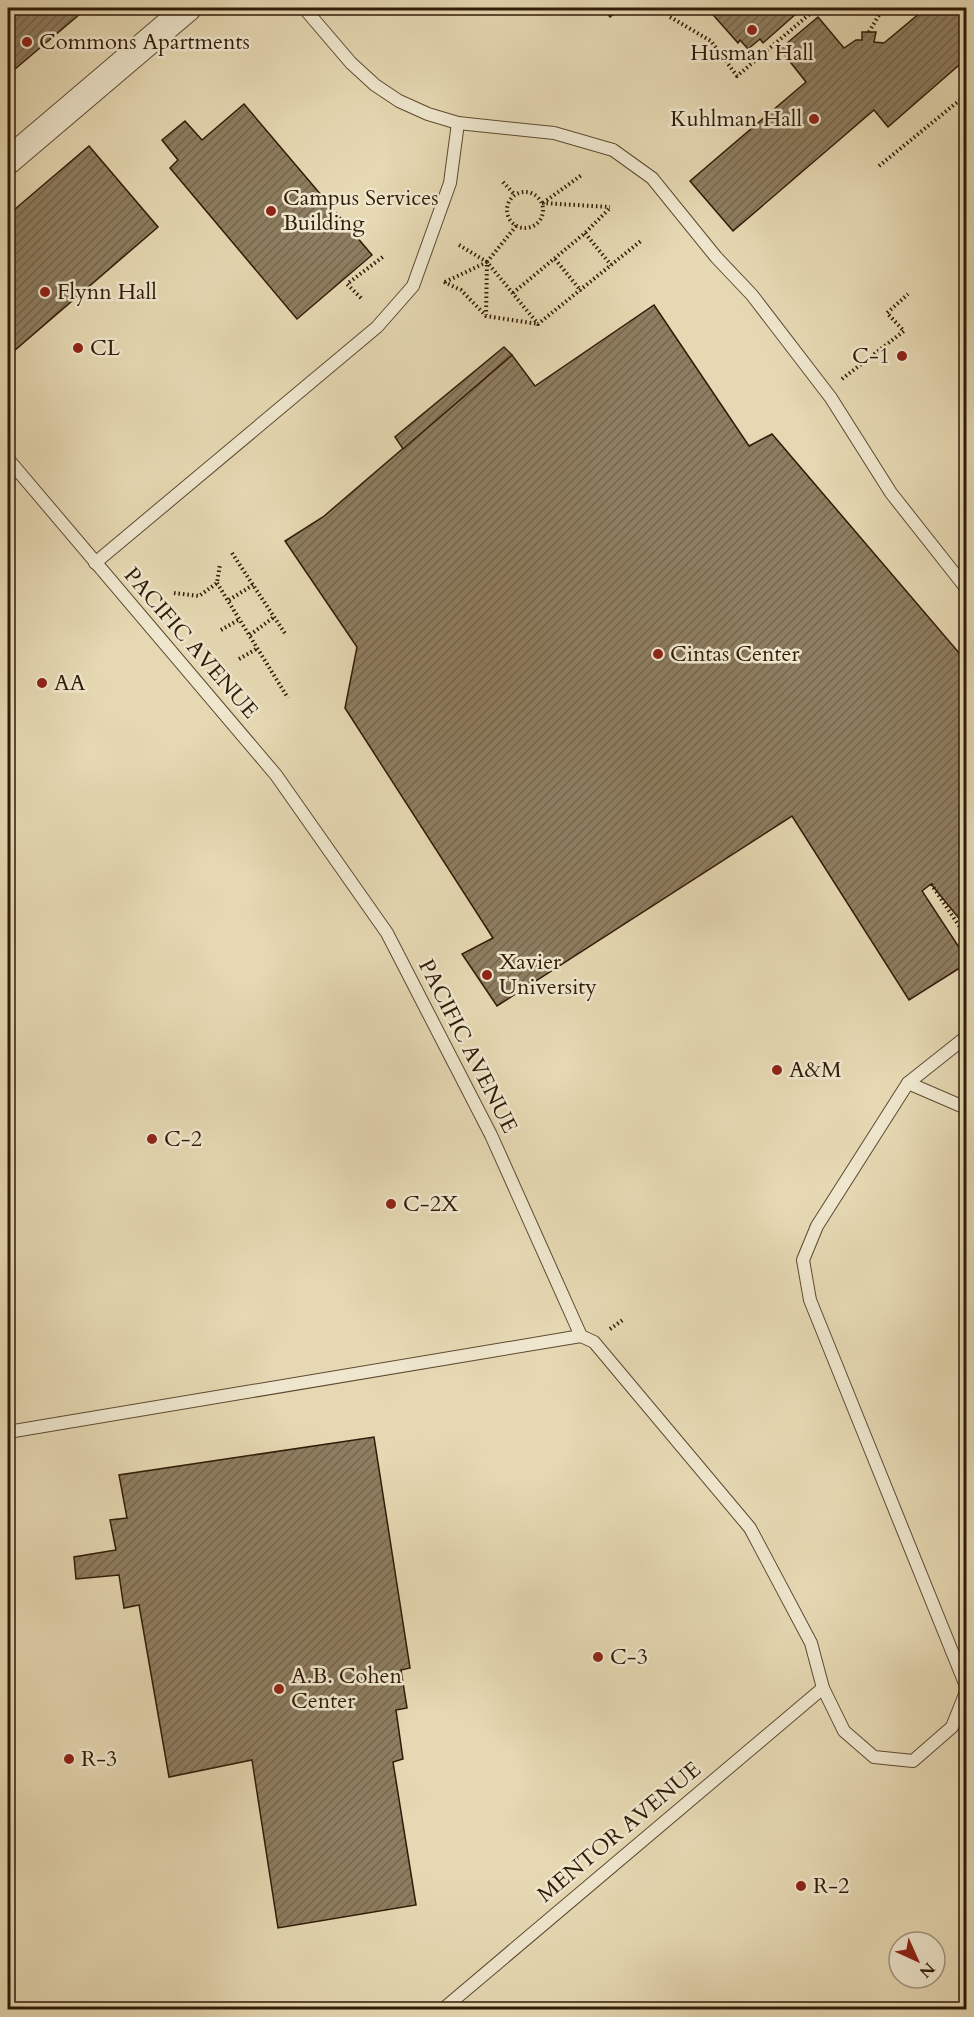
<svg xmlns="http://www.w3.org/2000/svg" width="974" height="2017" font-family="Cardo,serif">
<defs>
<pattern id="park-tufts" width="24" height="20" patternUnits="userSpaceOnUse" patternTransform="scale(1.5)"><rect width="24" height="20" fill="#c6b895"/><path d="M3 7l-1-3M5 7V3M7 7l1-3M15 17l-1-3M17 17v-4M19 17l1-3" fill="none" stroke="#aa9e7f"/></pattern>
<pattern id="building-hatch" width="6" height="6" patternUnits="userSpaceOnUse" patternTransform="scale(1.5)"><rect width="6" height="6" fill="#8e7d60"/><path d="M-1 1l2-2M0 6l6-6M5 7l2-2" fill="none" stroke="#74664d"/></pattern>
</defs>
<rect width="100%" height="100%" fill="#e5d8b2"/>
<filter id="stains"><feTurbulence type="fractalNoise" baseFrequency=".00333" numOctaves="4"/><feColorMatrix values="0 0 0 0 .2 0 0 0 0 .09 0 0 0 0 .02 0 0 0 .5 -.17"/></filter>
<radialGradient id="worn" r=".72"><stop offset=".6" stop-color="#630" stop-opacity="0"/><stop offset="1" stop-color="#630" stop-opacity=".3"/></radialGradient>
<path fill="url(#park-tufts)" stroke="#7b6a4e" stroke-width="1.5" d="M 808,8 L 895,8 L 892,10 L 812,12 Z"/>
<g fill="url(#building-hatch)" stroke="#301b07" stroke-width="1.5">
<path d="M 8,8 L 87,8 L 8,75 Z"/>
<path d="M 603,8 L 621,8 L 610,17 Z"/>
<path d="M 707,8 L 793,8 L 797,13 L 763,43 L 760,39 L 748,49 L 740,40 L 738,43 Z"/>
<path d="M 926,8 L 966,8 L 966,59 L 888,127 L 874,110 L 733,231 L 690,181 L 806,82 L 780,49 L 818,17 L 844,48 L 856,40 L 862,40 L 862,32 L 876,32 L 874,42 L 884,43 Z"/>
<path d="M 244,104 L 372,255 L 297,319 L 170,168 L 178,160 L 162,140 L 185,121 L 202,140 Z"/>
<path d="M 89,146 L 158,227 L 8,356 L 8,215 Z"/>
<path d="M 654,305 L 749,446 L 772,434 L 966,661 L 966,927 L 931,884 L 922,891 L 966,958 L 966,964 L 909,1000 L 792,816 L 497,1006 L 462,954 L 493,938 L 345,708 L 357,647 L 285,541 L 323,517 L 512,355 L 535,386 Z"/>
<path d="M 504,347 L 512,355 L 403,449 L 395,437 Z"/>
<path d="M 374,1437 L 410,1668 L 401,1670 L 407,1708 L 396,1710 L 403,1759 L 393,1762 L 416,1905 L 278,1928 L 252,1760 L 169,1777 L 139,1605 L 124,1608 L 119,1575 L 76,1579 L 74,1557 L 116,1550 L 110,1520 L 127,1518 L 119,1475 Z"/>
</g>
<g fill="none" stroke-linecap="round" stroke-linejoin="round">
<g stroke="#5d4a32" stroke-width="14">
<g id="lane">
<path d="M 304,8 L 351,63 L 375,85 L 399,101 L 428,114 L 458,123 L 554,133 L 613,150 L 652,178 L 716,257 L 752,295 L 831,398 L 891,493 L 966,588"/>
<path d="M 8,459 L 276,775 L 387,933 L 491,1135 L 581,1336 L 594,1342 L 750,1528 L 811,1643 L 823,1688 L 844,1731 L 874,1757 L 913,1761 L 952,1727 L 966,1692"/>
<path d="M 95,563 L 377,327 L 413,286 L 450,183 L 458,123"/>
<path d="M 966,1037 L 908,1083 L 817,1226 L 803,1260 L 810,1300 L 966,1686"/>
<path d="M 908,1083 L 966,1108"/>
<path d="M 8,1432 L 581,1336"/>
<path d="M 442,2010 L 823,1688"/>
</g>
</g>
<g stroke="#5d4a32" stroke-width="28">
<path id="street" d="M 8,161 L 188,8"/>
</g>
<g stroke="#301b07" stroke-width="4" stroke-dasharray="1.5 3" stroke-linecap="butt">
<path d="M 808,8 L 812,12 L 827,12"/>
<path d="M 859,8 L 859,12"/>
<path d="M 670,17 L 711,41 L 737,76 L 812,12"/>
<path d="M 869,32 L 883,8"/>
<path d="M 879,166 L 966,95"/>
<path d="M 503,182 L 515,195"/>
<circle cx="525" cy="210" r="18"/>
<path d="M 542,203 L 610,207"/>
<path d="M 543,203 L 583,174"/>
<path d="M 585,233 L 611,265"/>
<path d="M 459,245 L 487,262 L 538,324 L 642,240"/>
<path d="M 555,259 L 581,291"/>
<path d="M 487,262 L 517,225"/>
<path d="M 444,282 L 461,290 L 486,316 L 538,324"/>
<path d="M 445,282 L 487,262 L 486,315"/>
<path d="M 513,293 L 585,233 L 611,207"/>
<path d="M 361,298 L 347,284 L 384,256"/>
<path d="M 842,379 L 904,331 L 887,313 L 908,294"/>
<path d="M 232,553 L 286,635"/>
<path d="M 217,583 L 288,698"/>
<path d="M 174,593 L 199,596 L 217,583 L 220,564"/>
<path d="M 229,600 L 253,585"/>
<path d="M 221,630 L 240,619"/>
<path d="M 250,635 L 274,617"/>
<path d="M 239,659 L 258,648"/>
<path d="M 931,884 L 966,936"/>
<path d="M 610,1329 L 624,1319"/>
</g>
<use href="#lane" stroke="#eee6cd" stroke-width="12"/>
<use href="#street" stroke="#eee6cd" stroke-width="26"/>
</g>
<g fill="#8f2418" stroke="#eee6cd" stroke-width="2">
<circle cx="752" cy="30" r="6"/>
<circle cx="27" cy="42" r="6"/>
<circle cx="814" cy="119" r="6"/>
<circle cx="271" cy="211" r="6"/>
<circle cx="45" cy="292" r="6"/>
<circle cx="78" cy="348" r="6"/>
<circle cx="902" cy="356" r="6"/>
<circle cx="658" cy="654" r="6"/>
<circle cx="42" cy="683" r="6"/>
<circle cx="487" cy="975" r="6"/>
<circle cx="777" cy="1070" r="6"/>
<circle cx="152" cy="1139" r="6"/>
<circle cx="391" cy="1204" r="6"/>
<circle cx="598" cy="1657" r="6"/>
<circle cx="279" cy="1689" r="6"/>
<circle cx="69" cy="1759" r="6"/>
<circle cx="801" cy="1886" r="6"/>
</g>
<g text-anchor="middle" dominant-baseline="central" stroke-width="5" stroke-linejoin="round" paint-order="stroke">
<g font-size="22" fill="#301b07" stroke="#eee6cd" text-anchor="start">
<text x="39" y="42">Commons Apartments</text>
<text x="752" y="53" text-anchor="middle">Husman Hall</text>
<text x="802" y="119" text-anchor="end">Kuhlman Hall</text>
<text x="283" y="198">Campus Services<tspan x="283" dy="25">Building</tspan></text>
<text x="57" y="292">Flynn Hall</text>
<text x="90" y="348">CL</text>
<text x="890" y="356" text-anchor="end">C-1</text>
<text x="670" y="654">Cintas Center</text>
<text x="54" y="683">AA</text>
<text x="499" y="962">Xavier<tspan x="499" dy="25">University</tspan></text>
<text x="789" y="1070">A&amp;M</text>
<text x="164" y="1139">C-2</text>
<text x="403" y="1204">C-2X</text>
<text x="610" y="1657">C-3</text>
<text x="291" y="1676">A.B. Cohen<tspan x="291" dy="25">Center</tspan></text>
<text x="81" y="1759">R-3</text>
<text x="813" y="1886">R-2</text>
</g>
<g font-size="22" fill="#301b07" stroke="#eee6cd">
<text transform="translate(191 643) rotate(49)">PACIFIC AVENUE</text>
<text transform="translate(468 1046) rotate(63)">PACIFIC AVENUE</text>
<text transform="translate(619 1832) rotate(-40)">MENTOR AVENUE</text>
</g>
</g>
<rect width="974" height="2017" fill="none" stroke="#e5d8b2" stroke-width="30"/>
<rect x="9" y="9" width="956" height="1999" fill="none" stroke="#301b07" stroke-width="3"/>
<rect x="15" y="15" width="944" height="1987" fill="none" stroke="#301b07" stroke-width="1.5"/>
<g transform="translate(917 1960) rotate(135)"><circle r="28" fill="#eee6cd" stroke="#a2957e" stroke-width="1.5"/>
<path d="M0-4.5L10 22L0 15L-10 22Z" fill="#8f2418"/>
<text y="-9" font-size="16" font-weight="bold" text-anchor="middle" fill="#301b07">N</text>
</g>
<rect width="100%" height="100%" filter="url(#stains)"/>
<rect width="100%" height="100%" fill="url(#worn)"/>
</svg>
